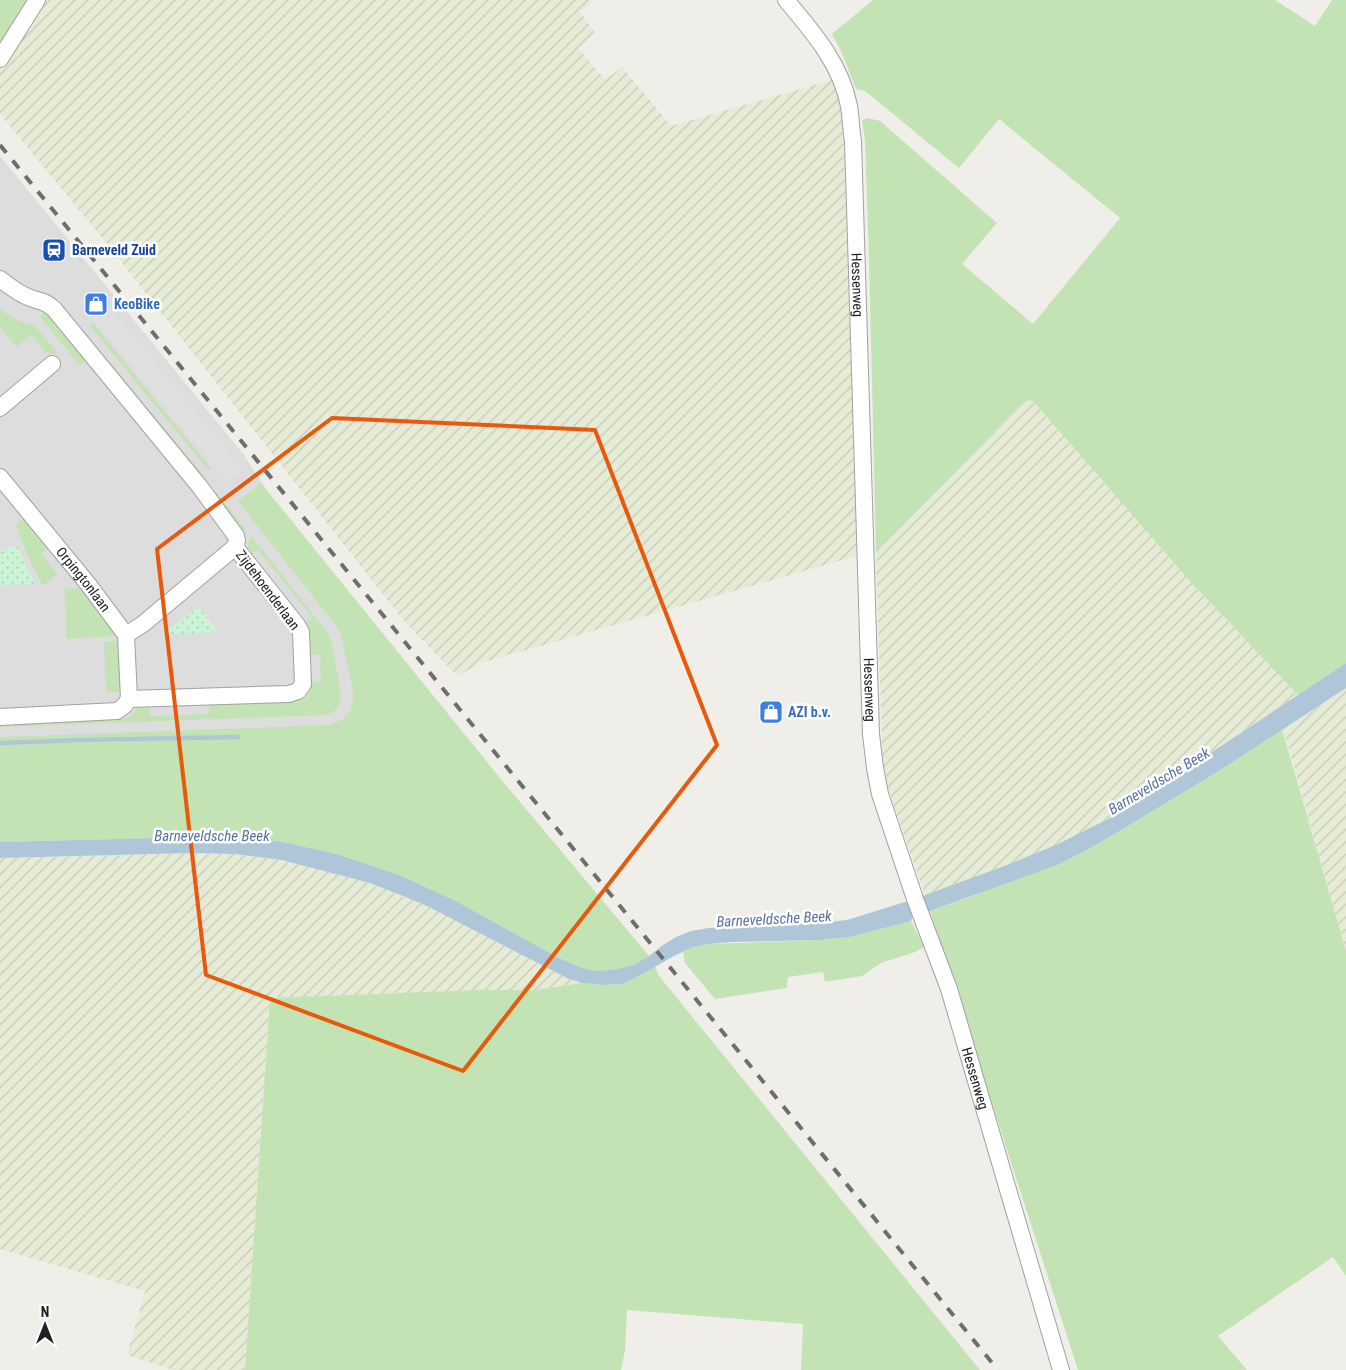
<svg xmlns="http://www.w3.org/2000/svg" width="1346" height="1370" font-family="'Roboto Condensed',sans-serif">
<defs>
<pattern id="farmland-furrows" width="10" height="10" patternUnits="userSpaceOnUse" patternTransform="scale(1.25)"><rect width="10" height="10" fill="#e6ebd6"/><path d="M-1 1l2-2M0 10L10 0M9 11l2-2" fill="none" stroke="#c5c9b7"/></pattern>
<pattern id="park-dots" width="8" height="8" patternUnits="userSpaceOnUse" patternTransform="scale(1.25)"><rect width="8" height="8" fill="#cbf3d6"/><path d="M2 2h.1M6 6h.1" fill="none" stroke="#aed0b7" stroke-width="1.8" stroke-linecap="round"/></pattern>
</defs>
<rect width="100%" height="100%" fill="#efeee8"/>
<path fill="#dedddd" d="M 0,156 L 244,455 L 353,622 L 369,718 L 335,733 L 0,748 Z"/>
<g fill="url(#farmland-furrows)">
<path d="M 44,0 L 594,0 L 580,12 L 595,33 L 578,48 L 605,80 L 622,67 L 671,126 L 832,80 L 839,97 L 844,136 L 857,556 L 484,662 L 457,676 L 404,621 L 103,239 L 0,114 L 0,68 Z"/>
<path d="M 1030,400 L 1034,402 L 1189,580 L 1298,695 L 1122,812 L 1058,844 L 1007,865 L 925,895 L 883,774 L 876,553 L 1025,402 Z"/>
<path d="M 1346,688 L 1346,951 L 1283,729 Z"/>
<path d="M 190,853 L 235,854 L 282,860 L 370,883 L 429,907 L 569,979 L 583,983 L 534,990 L 270,998 L 245,1370 L 173,1370 L 127,1355 L 145,1291 L 0,1249 L 0,858 Z"/>
</g>
<g fill="#c3e3b4">
<path d="M 0,0 L 29,0 L 0,45 Z"/>
<path d="M 873,0 L 1275,0 L 1315,26 L 1332,0 L 1346,0 L 1346,663 L 1298,695 L 1189,580 L 1034,402 L 1030,400 L 1025,402 L 876,553 L 869,258 L 865,141 L 862,120 L 868,118 L 880,121 L 997,223 L 962,264 L 1033,324 L 1120,218 L 999,119 L 959,168 L 865,91 L 856,89 L 842,53 L 832,34 Z"/>
<path d="M 0,309 C 10,317 22,323 34,325 L 59,354 L 51,354 L 46,353 L 31,335 L 16,347 L 0,327 Z"/>
<path d="M 43,310 L 50,314 L 87,360 L 80,366 L 41,318 Z"/>
<path d="M 93,323 L 211,468 L 208,470 L 90,326 Z"/>
<path d="M 84,331 L 203,475 L 199,478 L 81,333 Z"/>
<path d="M 261,483 L 500,778 L 649,956 L 635,964 L 618,969 L 595,971 L 582,968 L 559,958 L 456,901 L 399,875 L 337,854 L 283,842 L 238,836 L 0,842 L 0,737 L 329,725 L 342,720 L 350,711 L 354,696 L 340,631 L 238,501 Z"/>
<path d="M 214,490 L 246,529 L 244,531 L 211,492 Z"/>
<path d="M 24,518 L 49,547 L 41,553 L 57,574 L 46,584 L 42,584 C 30,564 23,545 16,524 Z"/>
<path d="M 252,536 L 327,632 L 332,644 L 341,696 C 341,706 335,712 326,715 L 0,727 L 0,724 L 128,718 L 135,712 L 136,708 L 149,707 L 150,716 L 209,714 L 209,704 L 300,700 L 306,698 L 311,689 L 311,682 L 321,682 L 320,655 L 310,654 L 304,625 L 312,617 L 258,550 L 250,555 L 247,552 L 249,540 Z"/>
<path d="M 83,588 L 119,636 L 66,639 L 65,589 Z"/>
<path d="M 119,641 L 121,692 L 106,692 L 104,642 Z"/>
<path d="M 1282,729 L 1346,951 L 1346,1276 L 1333,1257 L 1218,1336 L 1247,1370 L 1078,1370 L 930,911 L 968,898 L 1094,846 L 1123,829 L 1222,769 Z"/>
<path d="M 911,921 L 924,947 L 915,952 L 881,963 L 862,976 L 825,982 L 823,972 L 788,977 L 787,988 L 715,999 L 685,963 L 683,952 L 693,947 L 709,944 L 820,940 L 850,937 Z"/>
<path d="M 655,966 L 659,976 L 980,1370 L 801,1370 L 803,1324 L 627,1310 L 625,1350 L 621,1370 L 245,1370 L 270,998 L 479,990 L 534,990 L 583,983 L 604,985 L 622,984 L 637,977 Z"/>
</g>
<g fill="url(#park-dots)">
<path d="M 18,545 L 25,564 L 36,584 L 0,585 L 0,551 Z"/>
<path d="M 199,607 L 219,632 L 162,635 Z"/>
</g>
<path fill="#e0e0e0" d="M 96,290 L 243,470 L 228,483 L 80,303 Z"/>
<path fill="#aec6d7" d="M 1346,663 L 1346,688 L 1222,769 L 1123,829 L 1094,846 L 1057,865 L 930,911 L 926,910 L 913,915 L 911,921 L 850,937 L 820,940 L 733,942 L 709,944 L 693,947 L 672,957 L 637,977 L 622,984 L 604,985 L 583,983 L 569,979 L 429,907 L 403,896 L 370,883 L 282,860 L 235,854 L 190,853 L 0,858 L 0,842 L 238,836 L 283,842 L 337,854 L 399,875 L 456,901 L 559,958 L 582,968 L 595,971 L 618,969 L 635,964 L 649,956 L 663,945 L 676,937 L 691,931 L 709,928 L 820,923 L 847,920 L 905,902 C 911,902 921,900 925,895 L 1007,865 L 1058,844 L 1122,812 Z"/>
<g fill="none" stroke-linecap="round" stroke-linejoin="round">
<path stroke="#aec6d7" stroke-width="4.5" d="M 0,743 L 80,740 L 238,737"/>
<g stroke="#a1a1a1" stroke-width="18">
<g id="minor">
<path id="s1" d="M 786,0 C 813,32 841,64 849,106 C 851,118 851,130 853,141 L 871,734 L 875,768 L 880,794 L 915,899 L 949,989 L 1061,1370"/>
<path d="M 0,59 L 37,0"/>
<path d="M 0,279 C 9,286 18,293 28,297 C 39,302 45,300 54,309 L 200,487 L 236,536 L 237,541 L 235,547"/>
<path d="M 0,408 L 52,364"/>
<path id="s2" d="M 0,477 L 88,584 L 126,635 L 129,699"/>
<path d="M 126,635 L 143,624 L 235,547"/>
<path d="M 0,717 L 117,711 L 124,706 L 129,699 L 289,694 L 298,691 L 303,684 L 301,632 L 297,625 L 235,547"/>
</g>
</g>
<use href="#minor" stroke="#fff" stroke-width="16"/>
<path stroke="#6e6e6e" stroke-width="4" stroke-dasharray="10 10" stroke-linecap="butt" d="M 0,145 L 998,1370"/>
</g>
<path fill="none" stroke="#e8590c" stroke-width="4" stroke-linejoin="round" d="M 332,418 L 595,430 L 717,745 L 463,1071 L 206,975 L 157,549 Z"/>
<defs>
<g id="station-square" transform="scale(1.25)"><rect x="-9" y="-9" width="18" height="18" rx="4" fill="#1a4fb4" stroke="#fff"/><path d="M-3-6H3Q5-6 5-4V2Q5 4 3 4L4.5 6H3L1.5 4h-3L-3 6H-4.5L-3 4Q-5 4-5 2V-4Q-5-6-3-6ZM-3.5-4v3h7v-3ZM-3.5 1v1.5H-2V1ZM2 1v1.5H3.5V1Z" fill="#fff"/></g>
<g id="shop-square" transform="scale(1.25)"><rect x="-9" y="-9" width="18" height="18" rx="4" fill="#3f7fe0" stroke="#fff"/><path d="M-5-2.5h2.3a2.7 3.5 0 0 1 5.4 0H5L5.5 6h-11ZM-1.5-2.5h3a1.5 2.3 0 0 0-3 0Z" fill="#fff"/></g>
</defs>
<g fill-rule="evenodd">
<use href="#station-square" x="54" y="250"/>
<use href="#shop-square" x="96" y="304"/>
<use href="#shop-square" x="771" y="712"/>
</g>
<g text-anchor="middle" dominant-baseline="central" stroke-width="5" stroke-linejoin="round" paint-order="stroke">
<g font-size="14" font-weight="bold" fill="#164399" stroke="#fff" text-anchor="start">
<text x="72" y="250">Barneveld Zuid</text>
</g>
<g font-size="14" fill="#202020" stroke="#fff">
<text stroke="none"><textPath href="#s1" startOffset="304">Hessenweg</textPath></text>
<text stroke="none"><textPath href="#s2" startOffset="132">Orpingtonlaan</textPath></text>
<text transform="translate(268 590) rotate(53)">Zijdehoenderlaan</text>
<text stroke="none"><textPath href="#s1" startOffset="709">Hessenweg</textPath></text>
<text stroke="none"><textPath href="#s1" startOffset="1114">Hessenweg</textPath></text>
</g>
<g font-size="14" font-weight="bold" fill="#366cbe" stroke="#fff" text-anchor="start">
<text x="114" y="304">KeoBike</text>
<text x="788" y="712">AZI b.v.</text>
</g>
<g font-size="15" font-style="italic" fill="#5870a4" stroke="#fff">
<text transform="translate(1159 781) rotate(-31)">Barneveldsche Beek</text>
<text x="212" y="836">Barneveldsche Beek</text>
<text transform="translate(774 919) rotate(-3)">Barneveldsche Beek</text>
</g>
</g>
<g transform="translate(45 1325)" stroke="#ffffff" stroke-width="4" paint-order="stroke">
<path d="M0-4L9 19L0 12L-9 19Z" fill="#202020"/>
<text y="-8" font-size="14" font-weight="bold" text-anchor="middle" fill="#202020">N</text>
</g>
</svg>
